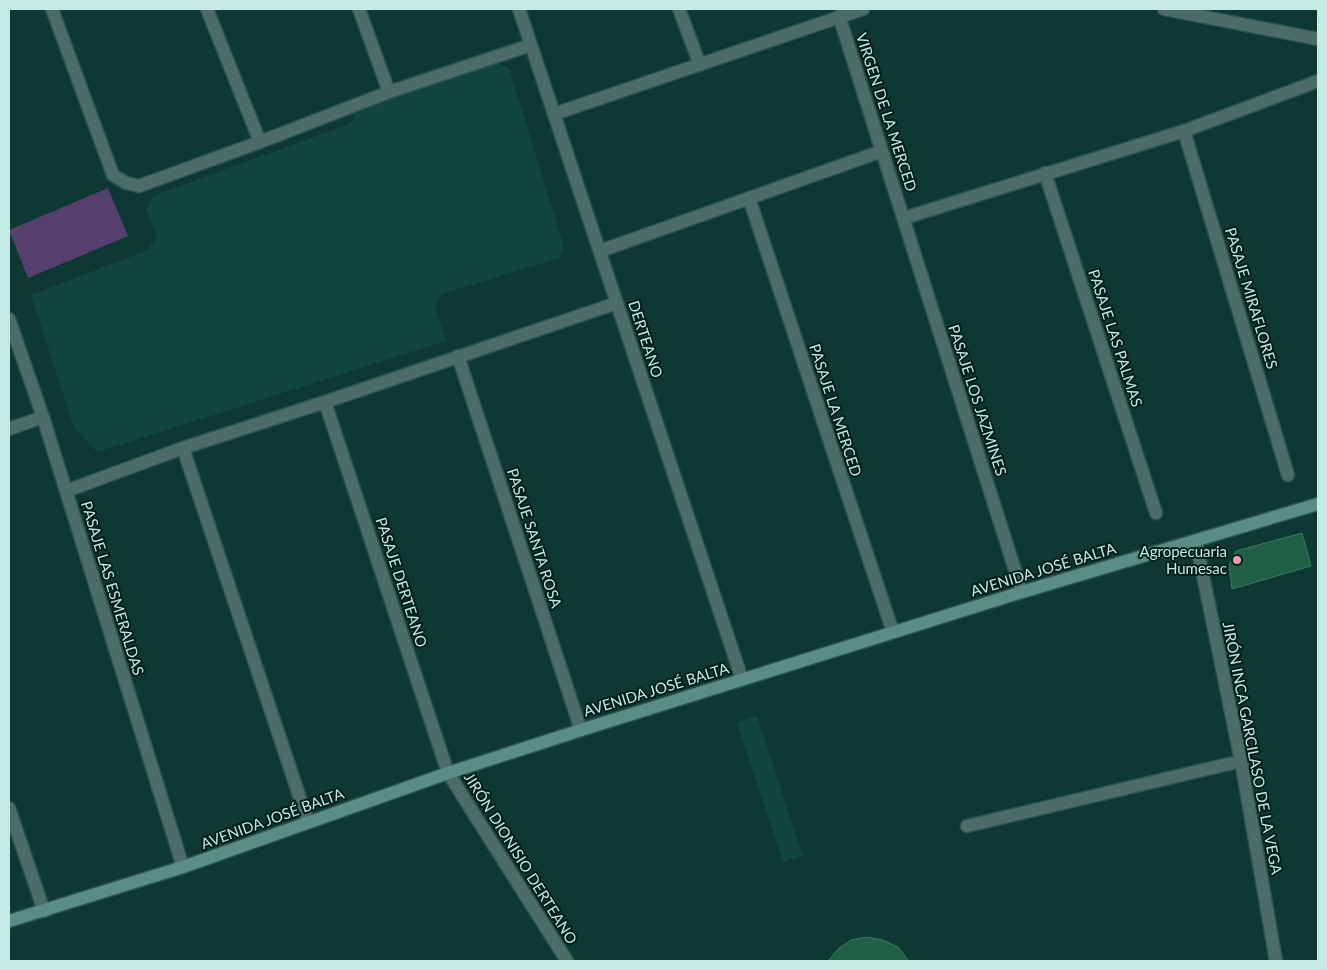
<svg xmlns="http://www.w3.org/2000/svg" width="1327" height="970" font-family="Lato,sans-serif">
<rect width="100%" height="100%" fill="#0d3833"/>
<g fill="#11453f">
<path d="M 494,62 L 509,68 L 564,247 L 559,258 L 442,294 L 435,305 L 446,341 L 97,452 L 74,428 L 31,295 L 148,250 L 157,236 L 146,209 L 155,195 L 352,123 L 355,109 Z"/>
<path d="M 757,716 L 803,856 L 783,862 L 737,723 Z"/>
</g>
<path fill="#543f6f" d="M 108,188 L 128,236 L 28,278 L 9,230 Z"/>
<g fill="#1e5f45" stroke="#3a795e">
<path d="M 1302,533 L 1311,566 L 1232,589 L 1229,565 L 1236,551 Z"/>
<path d="M 867,937 L 883,940 L 898,947 L 909,961 L 828,961 L 838,949 L 851,940 Z"/>
</g>
<g fill="none" stroke-linecap="round" stroke-linejoin="round">
<g stroke="#2a544f" stroke-width="15">
<g id="pedestrian">
<path d="M 325,402 L 448,773"/>
<path d="M 967,826 L 1241,761"/>
</g>
</g>
<g stroke="#2a544f" stroke-width="15">
<g id="minor">
<path d="M 52,9 L 113,175 L 126,183 L 139,186 L 260,142 L 389,92 L 531,45"/>
<path d="M 207,9 L 260,142"/>
<path d="M 359,9 L 389,92"/>
<path d="M 519,9 L 742,679"/>
<path d="M 679,9 L 700,65"/>
<path d="M 1164,9 L 1318,39"/>
<path d="M 839,16 L 1022,592"/>
<path d="M 554,114 L 863,9"/>
<path d="M 1184,131 L 1288,475"/>
<path d="M 1045,173 L 1156,513"/>
<path d="M 749,198 L 893,632"/>
<path d="M 904,218 L 1184,131 L 1318,81"/>
<path d="M 600,251 L 882,151"/>
<path d="M 9,319 L 43,417 L 183,867"/>
<path d="M 458,356 L 581,730"/>
<path d="M 9,429 L 43,417"/>
<path d="M 183,448 L 308,822"/>
<path d="M 66,491 L 183,448 L 325,402 L 617,303"/>
<path d="M 1196,541 L 1241,761 L 1276,961"/>
<path d="M 448,773 L 567,961"/>
<path d="M 9,808 L 44,911"/>
</g>
</g>
<g stroke="#2a544f" stroke-width="15">
<path id="secondary" d="M 9,921 L 183,867 L 448,773 L 581,730 L 1022,592 L 1318,504"/>
</g>
<use href="#pedestrian" stroke="#4c6c67" stroke-width="12"/>
<use href="#minor" stroke="#4c6c67" stroke-width="12"/>
<use href="#secondary" stroke="#598d85" stroke-width="12"/>
</g>
<circle fill="#f29ab0" stroke="#001e1a" stroke-width="2" cx="1237" cy="560" r="5"/>
<g text-anchor="middle" dominant-baseline="central" stroke-width="4" stroke-linejoin="round" paint-order="stroke">
<g font-size="15" fill="#c5eae3" stroke="#001e1a">
<text transform="translate(887 112) rotate(72)">VIRGEN DE LA MERCED</text>
<text transform="translate(1252 298) rotate(73)">PASAJE MIRAFLORES</text>
<text transform="translate(1116 338) rotate(72)">PASAJE LAS PALMAS</text>
<text transform="translate(646 339) rotate(72)">DERTEANO</text>
<text transform="translate(978 400) rotate(72)">PASAJE LOS JAZMINES</text>
<text transform="translate(836 410) rotate(72)">PASAJE LA MERCED</text>
<text transform="translate(535 538) rotate(72)">PASAJE SANTA ROSA</text>
<text transform="translate(1043 569) rotate(-17)">AVENIDA JOSÉ BALTA</text>
<text transform="translate(402 582) rotate(72)">PASAJE DERTEANO</text>
<text transform="translate(113 588) rotate(73)">PASAJE LAS ESMERALDAS</text>
<text transform="translate(656 689) rotate(-17)">AVENIDA JOSÉ BALTA</text>
<text transform="translate(1253 748) rotate(79)">JIRÓN INCA GARCILASO DE LA VEGA</text>
<text transform="translate(272 818) rotate(-20)">AVENIDA JOSÉ BALTA</text>
<text transform="translate(521 858) rotate(58)">JIRÓN DIONISIO DERTEANO</text>
</g>
<g font-size="15" fill="#c5eae3" stroke="#001e1a" text-anchor="end">
<text x="1227" y="551">Agropecuaria<tspan x="1227" dy="17">Humesac</tspan></text>
</g>
</g>
<rect width="1327" height="970" fill="none" stroke="#c5eae3" stroke-width="20"/>
</svg>
